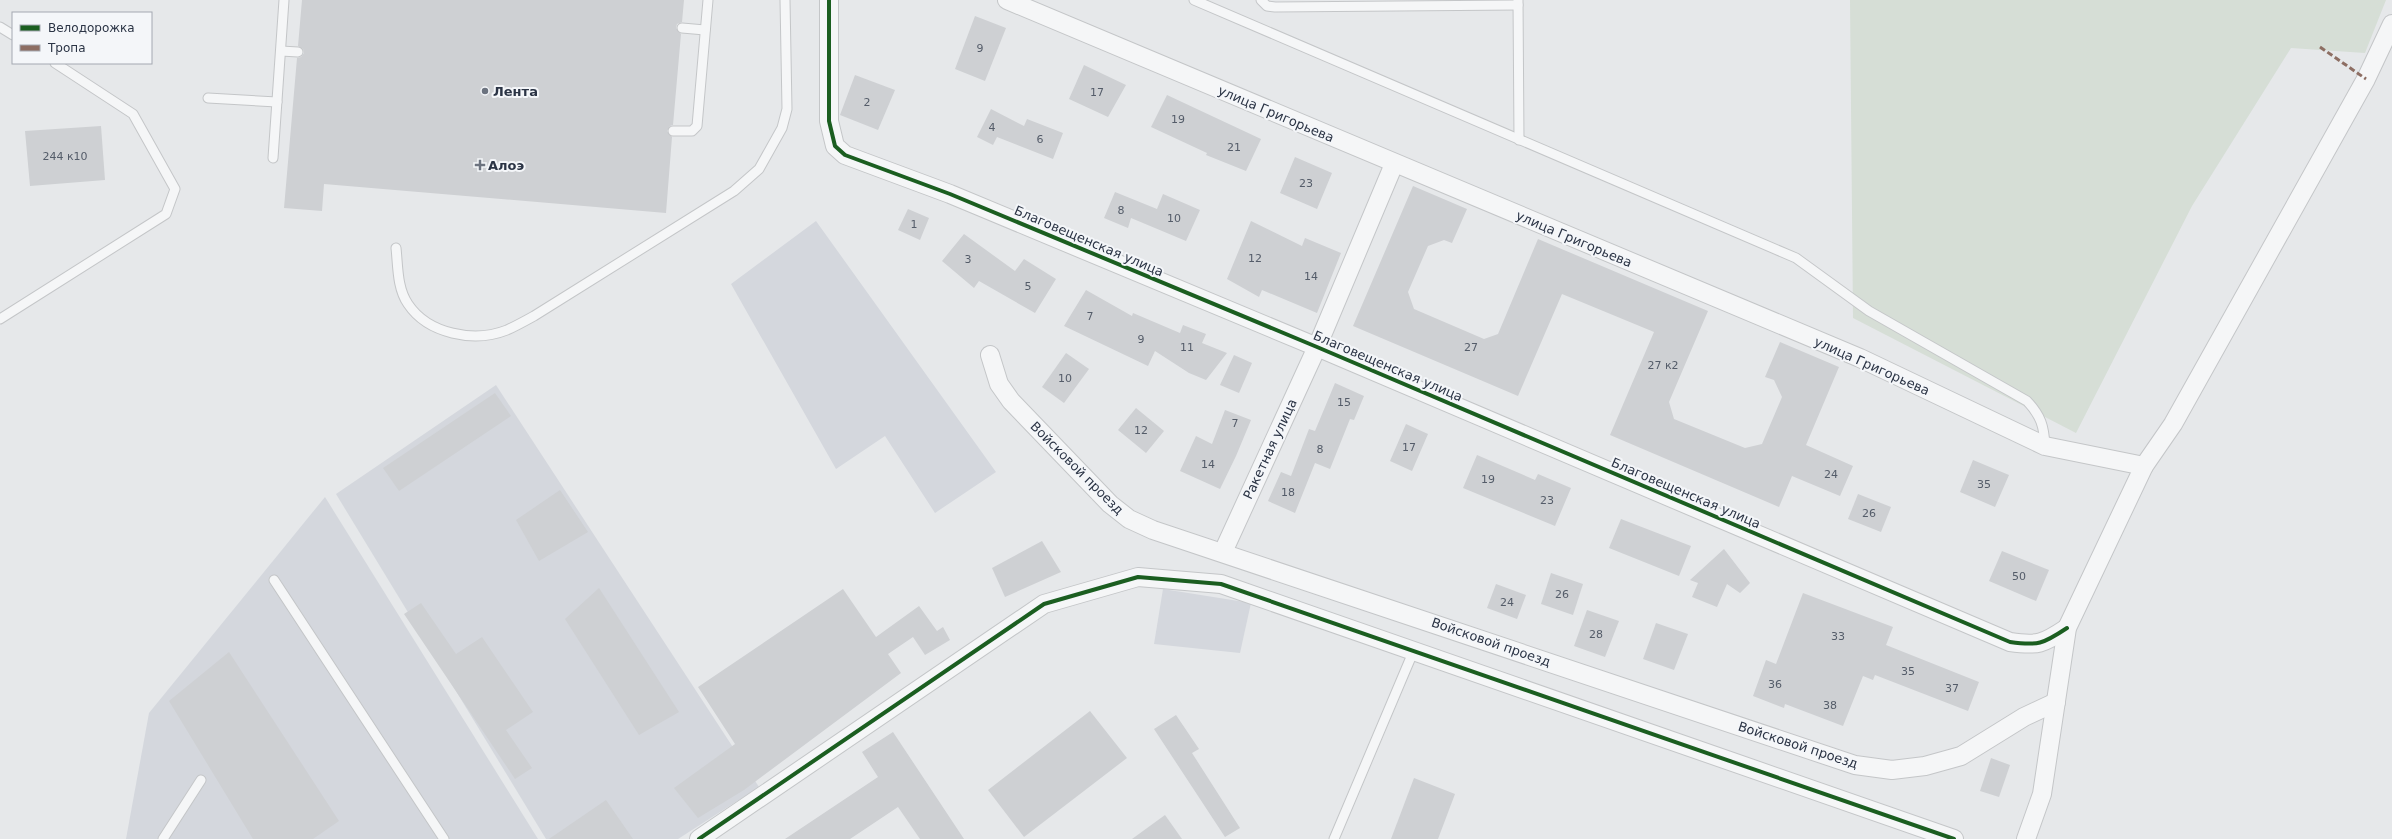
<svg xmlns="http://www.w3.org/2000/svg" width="2392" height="839" font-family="'DejaVu Sans',sans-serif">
<rect width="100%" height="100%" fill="#e6e8ea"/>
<g fill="#d4d7dd">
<path d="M 816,221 L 996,472 L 935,513 L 885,436 L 836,469 L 731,284 Z"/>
<path d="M 496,385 L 759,787 L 678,839 L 546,839 L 336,494 Z"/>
<path d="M 325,497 L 538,839 L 126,839 L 149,713 Z"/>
<path d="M 1163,589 L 1251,603 L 1240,653 L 1154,644 Z"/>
</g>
<path fill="#d6ded6" d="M 1850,0 L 2386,0 L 2365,53 L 2291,48 L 2192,206 L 2076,433 L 1853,318 Z"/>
<g fill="#ced0d3">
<path d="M 302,0 L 684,0 L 682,22 L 677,24 L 676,28 L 681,34 L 673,125 L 670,126 L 667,131 L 672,137 L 666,213 L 324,184 L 322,211 L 284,208 L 297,58 L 301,57 L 304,53 L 303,49 L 298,46 Z"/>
<path d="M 975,16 L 1006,28 L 985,81 L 955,69 Z"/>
<path d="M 1084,65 L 1126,85 L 1108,117 L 1069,99 Z"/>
<path d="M 855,75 L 895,90 L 878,130 L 840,115 Z"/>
<path d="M 1167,95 L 1261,139 L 1246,171 L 1206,155 L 1207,153 L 1151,127 Z"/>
<path d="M 991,109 L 1024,126 L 1027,119 L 1063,133 L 1053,159 L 997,137 L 993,145 L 977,137 Z"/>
<path d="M 101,126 L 105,180 L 30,186 L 25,131 Z"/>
<path d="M 1295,157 L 1332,173 L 1317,209 L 1280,193 Z"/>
<path d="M 1413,186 L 1467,209 L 1452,243 L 1444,240 L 1428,246 L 1408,292 L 1414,309 L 1484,339 L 1498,334 L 1538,239 L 1708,311 L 1669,402 L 1674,419 L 1745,448 L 1762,444 L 1782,397 L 1774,380 L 1765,377 L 1780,342 L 1839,367 L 1806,445 L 1853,466 L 1840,496 L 1792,476 L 1779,507 L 1610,435 L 1654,332 L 1562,294 L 1518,396 L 1353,326 Z"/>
<path d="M 1115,192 L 1157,209 L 1163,194 L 1200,210 L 1186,241 L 1131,218 L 1128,228 L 1104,218 Z"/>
<path d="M 908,209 L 929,218 L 920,240 L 898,230 Z"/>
<path d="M 1251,221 L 1302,246 L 1305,238 L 1341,253 L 1317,313 L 1262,290 L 1259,297 L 1227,279 Z"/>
<path d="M 964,234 L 1015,271 L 1024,259 L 1056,279 L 1035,313 L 979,281 L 974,288 L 942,261 Z"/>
<path d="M 1086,290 L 1132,316 L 1133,313 L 1180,333 L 1183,325 L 1206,334 L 1202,343 L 1227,353 L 1206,380 L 1189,373 L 1155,351 L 1148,366 L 1064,326 Z"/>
<path d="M 1066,353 L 1089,369 L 1064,403 L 1042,387 Z"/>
<path d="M 1234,355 L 1252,363 L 1239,393 L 1220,385 Z"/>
<path d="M 1335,383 L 1364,396 L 1354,420 L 1350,419 L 1330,469 L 1315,463 L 1295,513 L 1268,501 L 1281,472 L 1291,476 L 1309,429 L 1315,431 Z"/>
<path d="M 495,393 L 511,416 L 399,491 L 383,468 Z"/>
<path d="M 1136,408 L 1164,431 L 1146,453 L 1118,430 Z"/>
<path d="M 1225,410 L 1251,420 L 1236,456 L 1220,489 L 1180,471 L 1196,436 L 1212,444 Z"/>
<path d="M 1406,424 L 1428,434 L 1412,471 L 1390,461 Z"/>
<path d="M 1477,455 L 1535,480 L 1538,474 L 1571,488 L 1555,526 L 1463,488 Z"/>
<path d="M 1973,460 L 2009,475 L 1995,507 L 1960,492 Z"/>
<path d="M 560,490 L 588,532 L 539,561 L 516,520 Z"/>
<path d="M 1858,494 L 1891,507 L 1881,532 L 1848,519 Z"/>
<path d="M 1621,519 L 1691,546 L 1679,576 L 1609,548 Z"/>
<path d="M 1042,541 L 1061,572 L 1005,597 L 992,568 Z"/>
<path d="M 1724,549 L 1750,583 L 1740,593 L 1727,584 L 1717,607 L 1692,597 L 1698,583 L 1690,580 Z"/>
<path d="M 2002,551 L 2049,570 L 2036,601 L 1989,581 Z"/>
<path d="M 1551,573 L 1583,584 L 1573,615 L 1541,604 Z"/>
<path d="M 1496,584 L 1526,595 L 1517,619 L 1487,608 Z"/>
<path d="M 599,588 L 679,712 L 639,735 L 565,619 Z"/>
<path d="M 843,589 L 876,637 L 919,606 L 937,631 L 943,627 L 950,640 L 925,655 L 913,637 L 888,654 L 901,673 L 744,790 L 698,818 L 674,788 L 735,744 L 698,687 Z"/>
<path d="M 1803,593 L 1893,627 L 1886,645 L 1979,682 L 1968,711 L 1875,675 L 1873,680 L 1863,676 L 1843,726 L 1785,704 L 1784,708 L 1753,696 L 1766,660 L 1776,664 Z"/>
<path d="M 421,603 L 456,654 L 482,637 L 533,712 L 506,730 L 532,768 L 515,779 L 404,614 Z"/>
<path d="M 1587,610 L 1619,621 L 1605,657 L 1574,646 Z"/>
<path d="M 1656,623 L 1688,634 L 1674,670 L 1643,659 Z"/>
<path d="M 229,652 L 339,821 L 313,839 L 253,839 L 169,701 Z"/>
<path d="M 1090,711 L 1127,758 L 1024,837 L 988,790 Z"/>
<path d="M 1176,715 L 1199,749 L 1192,753 L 1240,828 L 1225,837 L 1154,729 Z"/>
<path d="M 893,732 L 964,839 L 920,839 L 898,807 L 850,839 L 785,839 L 878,777 L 862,752 Z"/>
<path d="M 1991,758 L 2010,765 L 1999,797 L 1980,791 Z"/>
<path d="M 1414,778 L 1455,794 L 1438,839 L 1391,839 Z"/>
<path d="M 606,800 L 633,839 L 549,839 Z"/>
<path d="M 1165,815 L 1182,839 L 1132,839 Z"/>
</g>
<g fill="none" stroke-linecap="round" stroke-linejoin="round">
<g stroke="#c4c6c8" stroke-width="11">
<g id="service">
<path d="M 1194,0 L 1796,258 L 1869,311 L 2027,401 C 2041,416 2044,426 2045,446"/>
<path d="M 1261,0 L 1267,6 L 1275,7 L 1518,5"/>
<path d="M 1518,0 L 1519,140"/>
<path d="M 0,27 L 13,35"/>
<path d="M 682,28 L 705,30"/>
<path d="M 281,51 L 298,52"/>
<path d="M 208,98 L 277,102"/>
<path d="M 673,131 L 692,131 L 697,126 L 708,0"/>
<path d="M 273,158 L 284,0"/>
<path d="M 396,248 C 398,266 397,288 408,304 C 428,334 474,343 507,330 C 516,326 525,321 534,316 L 734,191 L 759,169 L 782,128 L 787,109 L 785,0"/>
<path d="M 0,319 L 166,214 L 175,189 L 133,114 L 55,63"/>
<path d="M 274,580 L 444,839"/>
<path d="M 163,839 L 201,780"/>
<path d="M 1334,839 L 1414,650"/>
</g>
</g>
<g stroke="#c4c6c8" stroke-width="20">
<g id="minor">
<path d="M 829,0 L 829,121 L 835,146 L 845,155 L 950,194 L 1317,347 L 2010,642 C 2038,646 2043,644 2067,628"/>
<path d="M 1007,0 L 1860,358 L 2045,446 L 2144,466"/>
<path d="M 990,355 L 999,384 L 1011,401 L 1110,504 L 1129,519 L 1153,530 L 1855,765 L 1892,770 L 1925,766 L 1961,756 L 2024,717 L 2056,702"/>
<path d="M 1223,552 L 1317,347 L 1394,164"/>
<path d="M 699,839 L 1044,604 L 1138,577 L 1221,584 L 1954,839"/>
<path d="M 2026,839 L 2042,794 L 2067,628 L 2144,466 L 2173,424 L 2366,79 L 2392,24"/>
</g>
</g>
<use href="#service" stroke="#f5f6f7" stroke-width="9"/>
<use href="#minor" stroke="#f5f6f7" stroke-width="18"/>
<path stroke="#8d6e63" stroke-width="3" stroke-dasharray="6 3" stroke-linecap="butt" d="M 2320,47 L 2366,79"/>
<g stroke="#f4f6f9" stroke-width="6">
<g id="cycleway">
<path d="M 829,0 L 829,121 L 835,146 L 845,155 L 950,194 L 1317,347 L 2010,642 C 2038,646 2043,644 2067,628"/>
<path d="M 699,839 L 1044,604 L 1138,577 L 1221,584 L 1954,839"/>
</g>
</g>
<use href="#cycleway" stroke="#1b5e20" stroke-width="4"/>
</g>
<g fill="#6c737f" stroke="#f4f6f9" stroke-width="1.5">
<circle cx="485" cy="91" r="4"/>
<path d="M478 159h4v4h4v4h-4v4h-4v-4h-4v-4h4z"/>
</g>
<g text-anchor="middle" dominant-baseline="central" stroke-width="4" stroke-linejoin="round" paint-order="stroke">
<g font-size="11" fill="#545c69">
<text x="980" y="48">9</text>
<text x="1097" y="92">17</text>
<text x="867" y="102">2</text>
<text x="1178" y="119">19</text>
<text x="992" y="127">4</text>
<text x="1040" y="139">6</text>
<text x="1234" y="147">21</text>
<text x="65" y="156">244 к10</text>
<text x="1306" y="183">23</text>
<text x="1121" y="210">8</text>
<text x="1174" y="218">10</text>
<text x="914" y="224">1</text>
<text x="1255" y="258">12</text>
<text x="968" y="259">3</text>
<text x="1311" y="276">14</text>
<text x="1028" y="286">5</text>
<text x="1090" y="316">7</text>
<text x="1141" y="339">9</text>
<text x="1187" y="347">11</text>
<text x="1471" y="347">27</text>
<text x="1663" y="365">27 к2</text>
<text x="1065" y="378">10</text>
<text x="1344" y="402">15</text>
<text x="1235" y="423">7</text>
<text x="1141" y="430">12</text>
<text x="1409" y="447">17</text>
<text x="1320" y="449">8</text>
<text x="1208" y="464">14</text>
<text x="1831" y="474">24</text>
<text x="1488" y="479">19</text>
<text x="1984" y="484">35</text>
<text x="1288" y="492">18</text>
<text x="1547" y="500">23</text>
<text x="1869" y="513">26</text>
<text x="2019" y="576">50</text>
<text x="1562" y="594">26</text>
<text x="1507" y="602">24</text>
<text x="1596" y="634">28</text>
<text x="1838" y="636">33</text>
<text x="1908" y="671">35</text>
<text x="1775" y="684">36</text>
<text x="1952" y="688">37</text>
<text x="1830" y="705">38</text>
</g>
<g font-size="13" font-weight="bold" fill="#2b3445" stroke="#f4f6f9" text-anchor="start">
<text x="493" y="91">Лента</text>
<text x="488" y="165">Алоэ</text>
</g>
<g font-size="13" fill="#2b3445" stroke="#f4f6f9">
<text transform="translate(1276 114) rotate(23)">улица Григорьева</text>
<text transform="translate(1574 239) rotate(23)">улица Григорьева</text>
<text transform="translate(1089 241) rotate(23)">Благовещенская улица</text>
<text transform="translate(1388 366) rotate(23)">Благовещенская улица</text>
<text transform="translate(1872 366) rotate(24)">улица Григорьева</text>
<text transform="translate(1270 449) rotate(-65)">Ракетная улица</text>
<text transform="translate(1077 468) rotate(45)">Войсковой проезд</text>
<text transform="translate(1686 493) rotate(23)">Благовещенская улица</text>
<text transform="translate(1491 642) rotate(19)">Войсковой проезд</text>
<text transform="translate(1798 745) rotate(18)">Войсковой проезд</text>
</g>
</g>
<rect x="12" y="12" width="140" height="52" fill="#f4f6f9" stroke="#a4a8b1"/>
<rect x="20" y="25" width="20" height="6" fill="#1b5e20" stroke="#a4a8b1"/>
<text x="48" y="32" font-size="12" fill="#2b3445">Велодорожка</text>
<rect x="20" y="45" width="20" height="6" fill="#8d6e63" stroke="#a4a8b1"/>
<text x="48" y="52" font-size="12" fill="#2b3445">Тропа</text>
</svg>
